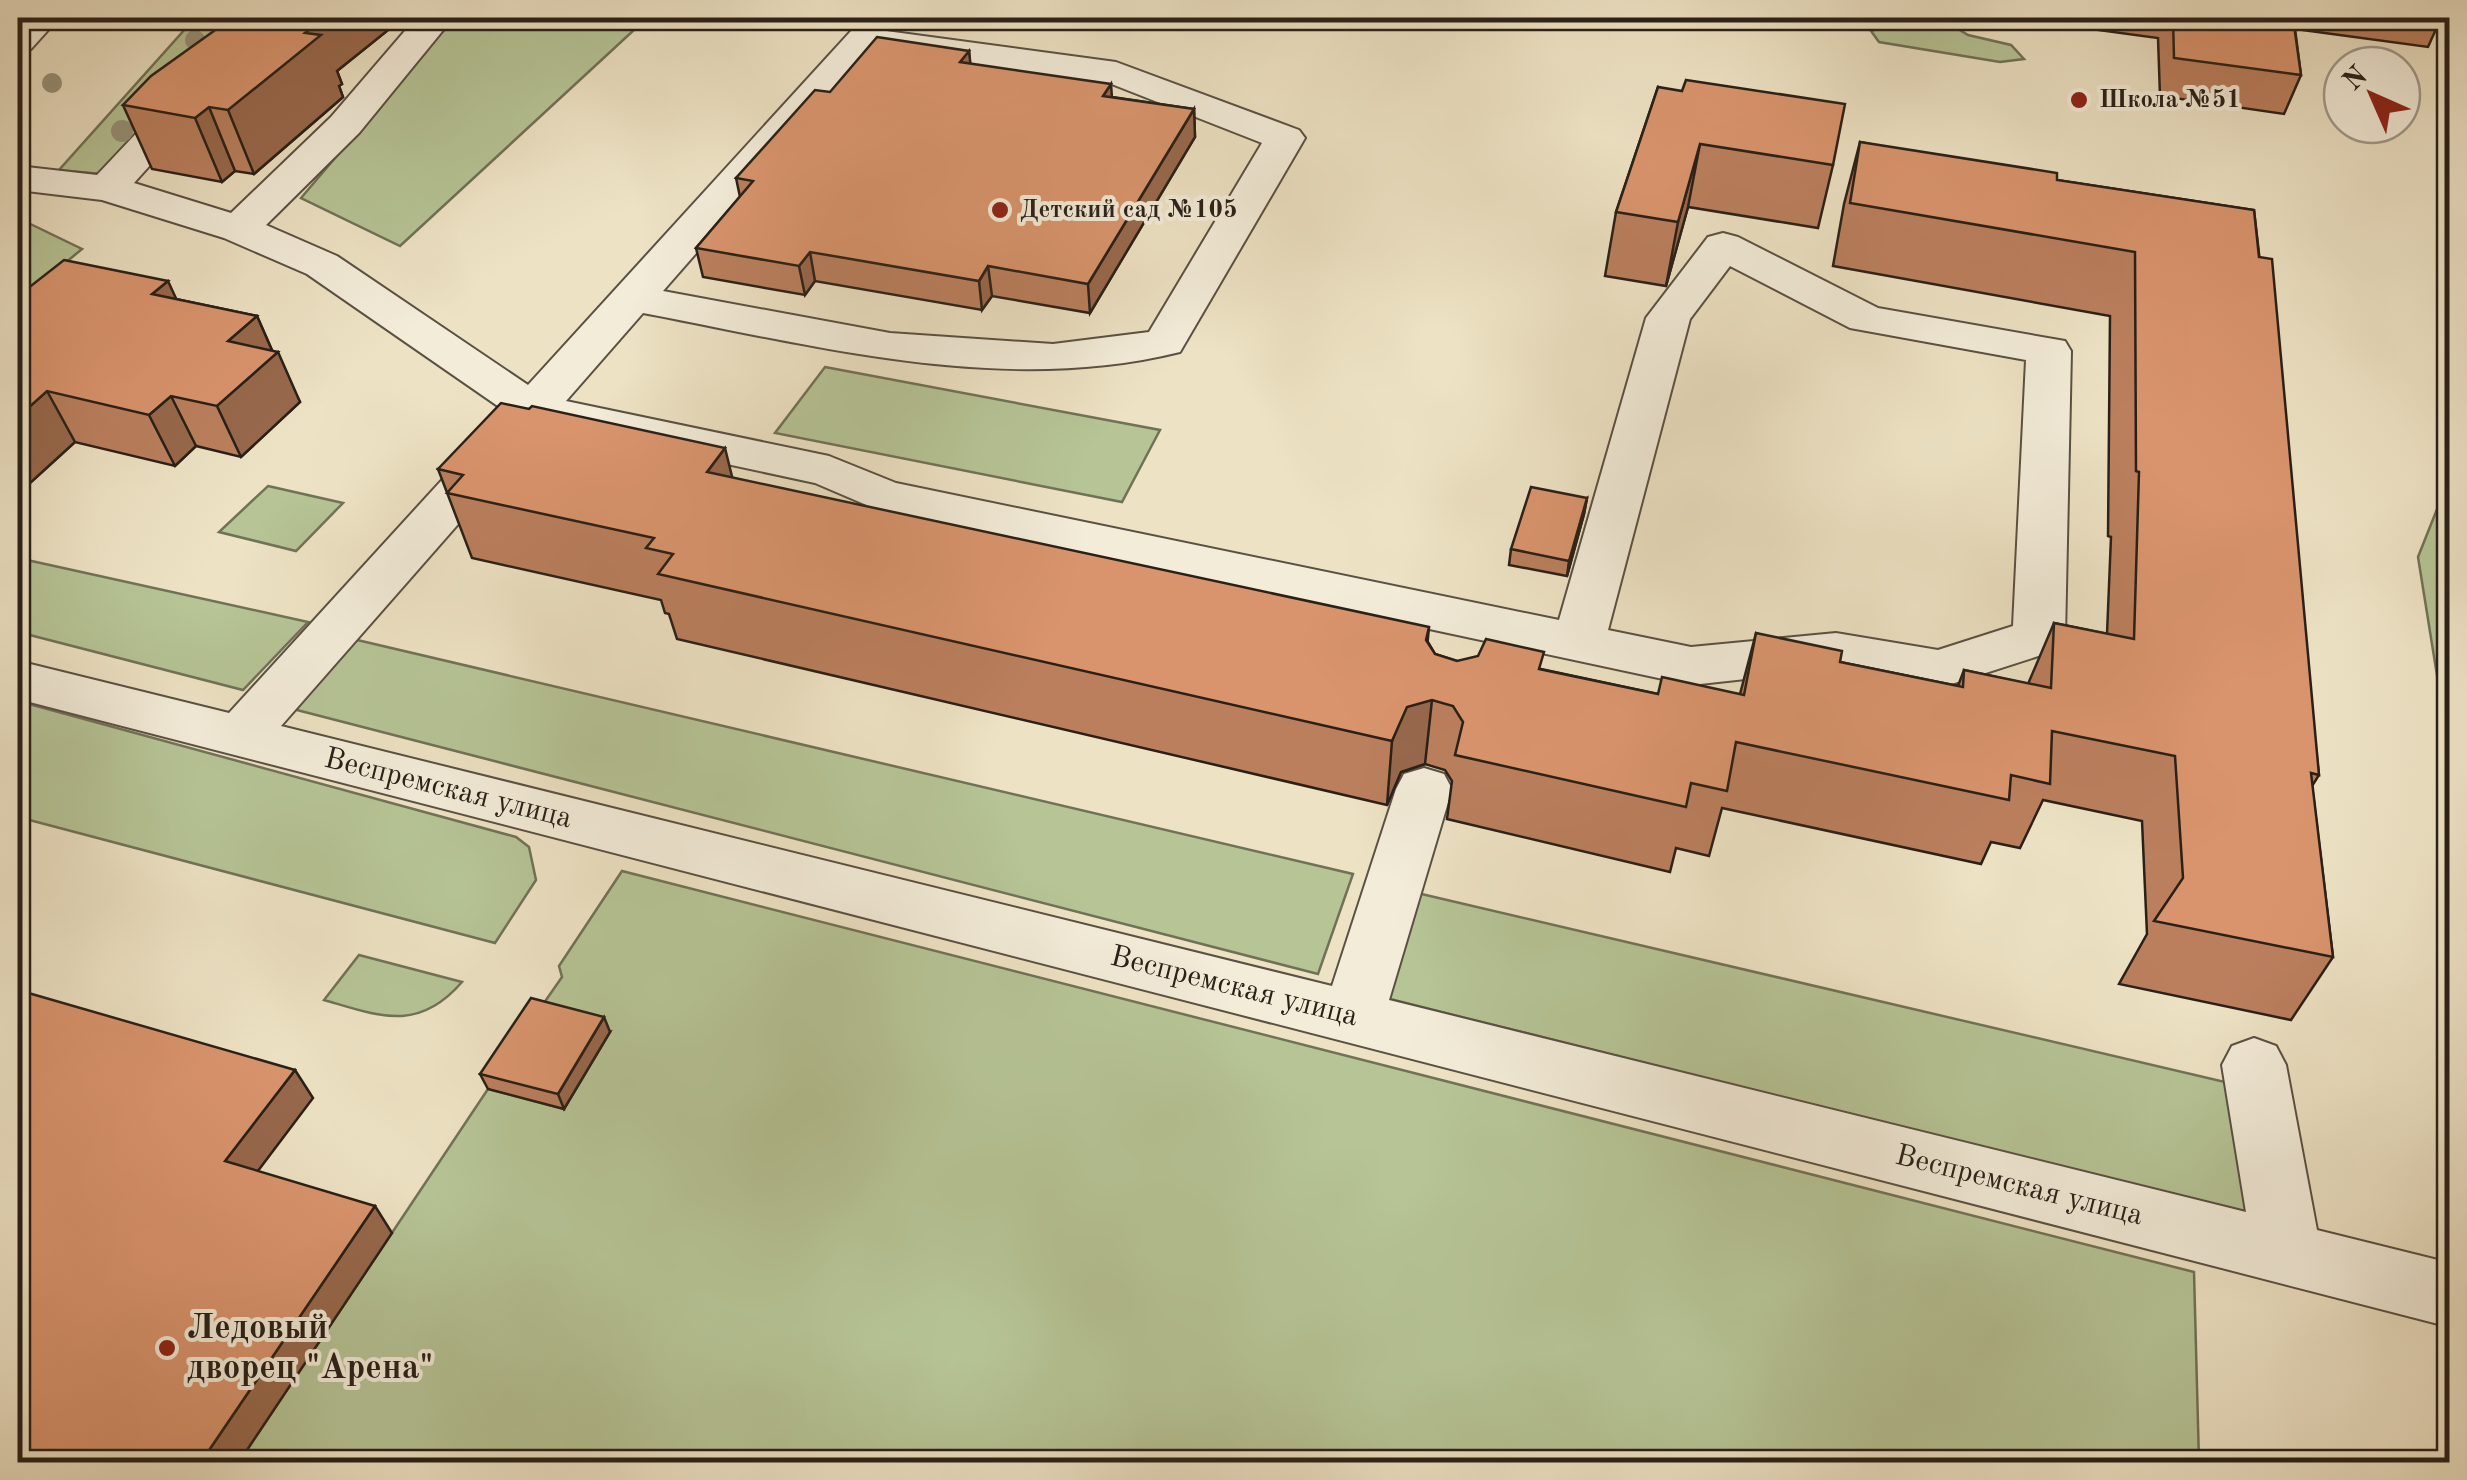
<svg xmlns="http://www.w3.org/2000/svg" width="2467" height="1480" font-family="'Old Standard TT',serif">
<rect width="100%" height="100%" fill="#ede2c4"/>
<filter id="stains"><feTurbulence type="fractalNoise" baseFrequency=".002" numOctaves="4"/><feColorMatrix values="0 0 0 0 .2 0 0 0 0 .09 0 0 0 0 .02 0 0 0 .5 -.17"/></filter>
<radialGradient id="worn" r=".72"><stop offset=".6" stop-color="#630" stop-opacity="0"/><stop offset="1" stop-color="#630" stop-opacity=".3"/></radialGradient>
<g fill="#b6c496" stroke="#707257" stroke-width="2.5">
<path d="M 195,18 L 241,18 L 101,174 L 59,170 Z"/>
<path d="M 454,18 L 647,18 L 400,246 L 301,198 Z"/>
<path d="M 1910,18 L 1940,18 L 1968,35 L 2011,45 L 2024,59 L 2000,62 L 1879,42 L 1871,31 Z"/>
<path d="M 18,218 L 82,249 L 18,302 Z"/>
<path d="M 825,367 L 1160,430 L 1122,502 L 775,433 Z"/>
<path d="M 2449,479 L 2450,480 L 2449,750 L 2418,557 Z"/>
<path d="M 268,486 L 343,503 L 296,551 L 219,532 Z"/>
<path d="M 18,558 L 308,622 L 243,690 L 18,632 Z"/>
<path d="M 353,639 L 1353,874 L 1318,974 L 293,709 Z"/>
<path d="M 18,701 L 516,837 L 529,847 L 536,880 L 495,943 L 18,817 Z"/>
<path d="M 622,871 L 2194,1272 L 2199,1462 L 239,1462 L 488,1089 L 564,1109 L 537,1013 L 562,977 L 559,966 Z"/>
<path d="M 1413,892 L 2225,1082 L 2250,1215 L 1386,998 Z"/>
<path d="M 359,955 L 462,982 C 418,1033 379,1016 324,1000 Z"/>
</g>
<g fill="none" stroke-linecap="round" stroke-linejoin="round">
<g stroke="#5a5043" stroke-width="4">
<g id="minor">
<path d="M 21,18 L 59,18 L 31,49 L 18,52 L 18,21 Z"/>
<path d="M 245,18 L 282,18 L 134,183 L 231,213 L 331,117 L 416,18 L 453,18 L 359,133 L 266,225 L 337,256 L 528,385 L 851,31 L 864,28 L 1116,62 L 1299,130 L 1305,138 L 1180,352 C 1003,396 817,346 643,313 L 566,401 L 829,456 L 896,483 L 1559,620 L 1646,318 L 1708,237 L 1723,233 L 1738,237 L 1878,308 L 2065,341 L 2071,351 L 2065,637 L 2057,650 L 1939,688 L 1836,669 L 1691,685 L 883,512 L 815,483 L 545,425 L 281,726 L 1332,986 L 1396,789 L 1404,774 L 1424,768 L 1444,774 L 1452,789 L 1389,1000 L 2246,1212 L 2222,1065 L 2232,1046 L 2254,1038 L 2276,1046 L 2286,1065 L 2317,1230 L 2450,1263 L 2450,1327 L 18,699 L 18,661 L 229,713 L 505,411 L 307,274 L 224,238 L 102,200 L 18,190 L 18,166 L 97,175 ZM 873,51 L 1109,83 L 1262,143 L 1149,332 L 1053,344 L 890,333 L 663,291 ZM 1730,266 L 1850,328 L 2026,360 L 2013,626 L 1938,650 L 1836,633 L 1691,647 L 1608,630 L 1690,319 Z"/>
</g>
</g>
<use href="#minor" fill="#f3ecd9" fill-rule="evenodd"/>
</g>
<g fill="#98927a">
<circle cx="195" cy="40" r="10"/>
<circle cx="52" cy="83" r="10"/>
<circle cx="122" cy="131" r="11"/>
</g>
<g fill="#bb7f5e" stroke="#292018" stroke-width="2.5">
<path d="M 223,18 L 403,18 L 337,71 L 342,84 L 339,86 L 343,97 L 254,174 L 235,171 L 222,182 L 152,169 L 123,105 L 225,23 Z"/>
<path d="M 2009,18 L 2441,18 L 2428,47 L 2295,29 L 2301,75 L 2284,114 L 2160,96 L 2158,38 Z"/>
<path d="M 969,51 L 970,64 L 1112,97 L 1194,109 L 1195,137 L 1090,313 L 992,296 L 982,310 L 815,281 L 805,295 L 703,277 L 696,248 L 740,197 L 736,178 Z"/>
<path d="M 1658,87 L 1833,165 L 1818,228 L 1688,207 L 1666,286 L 1605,276 L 1616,212 Z"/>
<path d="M 1860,142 L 2057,180 L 2254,210 L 2319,775 L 2312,786 L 2333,957 L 2291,1020 L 2119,984 L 2147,934 L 2142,821 L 2043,800 L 2020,848 L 1991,842 L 1981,864 L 1722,808 L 1709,856 L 1676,848 L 1670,872 L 1447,819 L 1452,781 L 1445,770 L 1425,764 L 1401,772 L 1387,805 L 677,639 L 669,614 L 665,613 L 661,600 L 472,558 L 438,469 L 732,478 L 1428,642 L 1435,654 L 1457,661 L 1541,669 L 1658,694 L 1740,694 L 1756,633 L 1840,662 L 1958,686 L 1964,670 L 2028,684 L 2054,623 L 2107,634 L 2111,537 L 2108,536 L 2110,316 L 1833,266 L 1844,204 Z"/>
<path d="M 18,296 L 176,299 L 257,316 L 272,350 L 300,402 L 241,457 L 196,446 L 175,466 L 75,442 L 18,494 Z"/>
<path d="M 1587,498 L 1584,514 L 1567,576 L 1509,565 L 1511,549 Z"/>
<path d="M 610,1032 L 564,1109 L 488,1089 L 480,1074 Z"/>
</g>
<g fill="#98684c" stroke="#292018" stroke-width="2.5">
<path d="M 304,18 L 403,18 L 337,71 L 342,84 L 339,86 L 343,97 L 254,174 L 228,110 Z"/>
<path d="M 969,51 L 972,78 L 960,62 Z"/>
<path d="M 1111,84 L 1113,112 L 1103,96 Z"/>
<path d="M 209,107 L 235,171 L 222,182 L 195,118 Z"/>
<path d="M 1194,109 L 1195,137 L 1090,313 L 1088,284 Z"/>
<path d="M 1700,144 L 1688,207 L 1666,286 L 1678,222 Z"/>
<path d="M 810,252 L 815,281 L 805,295 L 799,266 Z"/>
<path d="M 988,266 L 992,296 L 982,310 L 979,281 Z"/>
<path d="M 168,281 L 191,331 L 152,294 Z"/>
<path d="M 257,316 L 274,355 L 278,352 L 300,402 L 241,457 L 217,406 L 228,341 Z"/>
<path d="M 47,391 L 75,442 L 18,494 L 18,417 Z"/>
<path d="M 171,396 L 196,446 L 175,466 L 149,415 Z"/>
<path d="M 725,448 L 741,513 L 707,472 Z"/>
<path d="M 1587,498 L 1584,514 L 1567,576 L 1569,561 Z"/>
<path d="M 1429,627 L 1423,692 L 1432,700 L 1425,764 L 1401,772 L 1387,805 L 1392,741 Z"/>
<path d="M 604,1017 L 610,1032 L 564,1109 L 558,1094 Z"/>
<path d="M 295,1070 L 313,1098 L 245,1188 L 225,1161 Z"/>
<path d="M 375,1206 L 392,1233 L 239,1462 L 201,1462 Z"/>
</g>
<g fill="#d9946d" stroke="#292018" stroke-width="2.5">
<path d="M 232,18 L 304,18 L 301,19 L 319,22 L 305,33 L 321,35 L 228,110 L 209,107 L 195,118 L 123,105 L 151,76 Z"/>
<path d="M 2173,18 L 2293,18 L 2301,75 L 2174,58 Z"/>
<path d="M 877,37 L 969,51 L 960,62 L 1111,84 L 1103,96 L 1194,109 L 1088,284 L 988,266 L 979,281 L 810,252 L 799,266 L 696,248 L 753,181 L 736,178 L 815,90 L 830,92 Z"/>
<path d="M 1686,80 L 1845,104 L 1833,165 L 1700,144 L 1678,222 L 1616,212 L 1658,87 L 1682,91 Z"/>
<path d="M 1860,142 L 2057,173 L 2057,180 L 2254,210 L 2259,257 L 2272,259 L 2319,775 L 2311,773 L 2333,957 L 2154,921 L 2183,878 L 2175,756 L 2052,731 L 2050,784 L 2011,775 L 2009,800 L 1736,742 L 1727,791 L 1691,783 L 1686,807 L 1455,755 L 1463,722 L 1453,706 L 1432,700 L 1407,707 L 1392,741 L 658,574 L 673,554 L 646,548 L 654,538 L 447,493 L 463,475 L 438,469 L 501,403 L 529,409 L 532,406 L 725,448 L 707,472 L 1429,627 L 1426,640 L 1435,654 L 1457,661 L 1478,656 L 1486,639 L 1544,652 L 1539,669 L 1658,694 L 1662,677 L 1744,695 L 1756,633 L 1842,651 L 1840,662 L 1963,687 L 1964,670 L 2051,688 L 2054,623 L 2134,639 L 2139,472 L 2136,471 L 2135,252 L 1850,203 Z"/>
<path d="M 64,260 L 168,281 L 152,294 L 257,316 L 228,341 L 278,352 L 217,406 L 171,396 L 149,415 L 47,391 L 18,417 L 18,296 Z"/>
<path d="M 1531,487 L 1587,498 L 1569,561 L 1511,549 Z"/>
<path d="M 18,990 L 295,1070 L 225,1161 L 375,1206 L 201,1462 L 18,1462 Z"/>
<path d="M 531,998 L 604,1017 L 558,1094 L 480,1074 Z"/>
</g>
<g fill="#8f2418" stroke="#f3ecd9" stroke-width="4">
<circle cx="2079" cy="100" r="10"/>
<circle cx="1000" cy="210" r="10"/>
<circle cx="167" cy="1348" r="10"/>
</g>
<g text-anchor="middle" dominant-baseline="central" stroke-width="8" stroke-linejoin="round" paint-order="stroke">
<g font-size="25" font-weight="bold" fill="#292018" stroke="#f3ecd9" text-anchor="start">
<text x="2099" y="100">Школа №51</text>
<text x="1020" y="210">Детский сад №105</text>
</g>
<g font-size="30" fill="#292018" stroke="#f3ecd9">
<text transform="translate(448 789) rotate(14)">Веспремская улица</text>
<text transform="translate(1234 987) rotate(14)">Веспремская улица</text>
<text transform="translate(2019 1186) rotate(14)">Веспремская улица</text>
</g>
<g font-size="35" font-weight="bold" fill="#292018" stroke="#f3ecd9" text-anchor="start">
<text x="187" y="1328">Ледовый<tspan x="187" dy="40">дворец "Арена"</tspan></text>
</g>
</g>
<rect width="2467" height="1480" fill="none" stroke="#ede2c4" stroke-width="60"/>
<rect x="20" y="20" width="2427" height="1440" fill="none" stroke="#292018" stroke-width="5"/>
<rect x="30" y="30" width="2407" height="1420" fill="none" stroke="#292018" stroke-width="2.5"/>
<g transform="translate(2372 95) rotate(315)"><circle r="48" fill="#f3ecd9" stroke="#a29a8c" stroke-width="2.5"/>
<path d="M0-8L18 38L0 25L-18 38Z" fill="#8f2418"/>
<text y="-15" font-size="28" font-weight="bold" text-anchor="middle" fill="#292018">N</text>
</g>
<rect width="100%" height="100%" filter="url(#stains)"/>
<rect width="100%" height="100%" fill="url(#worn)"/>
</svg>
